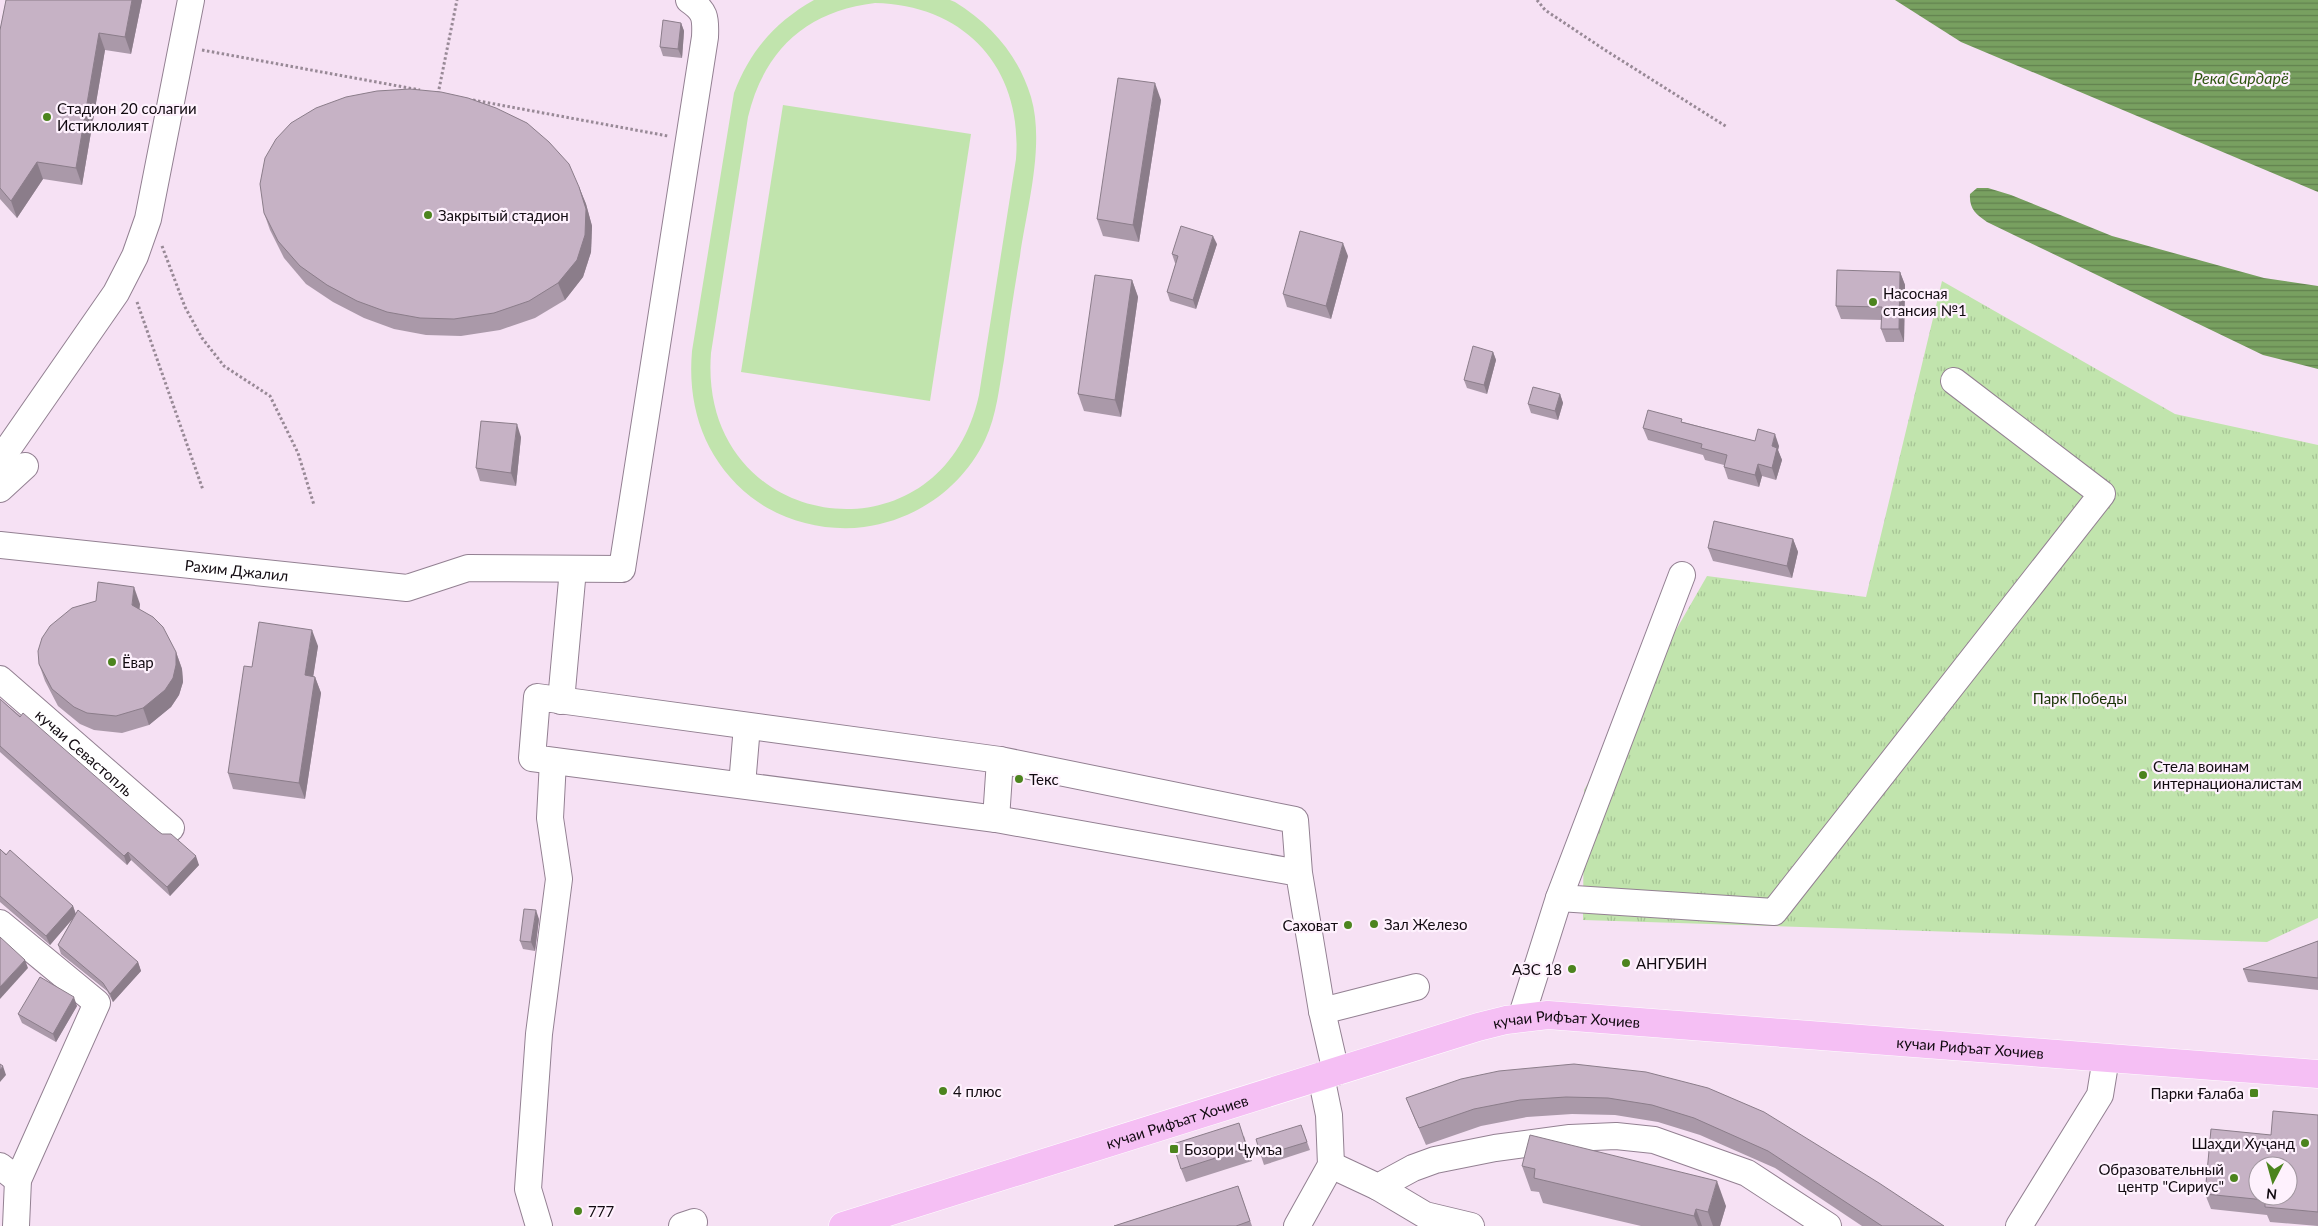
<svg xmlns="http://www.w3.org/2000/svg" width="2318" height="1226" font-family="Lato,sans-serif">
<defs>
<pattern id="park-tufts" width="24" height="20" patternUnits="userSpaceOnUse" patternTransform="scale(1.25)"><rect width="24" height="20" fill="#c1e4ad"/><path d="M3 7l-1-3M5 7V3M7 7l1-3M15 17l-1-3M17 17v-4M19 17l1-3" fill="none" stroke="#a5c294"/></pattern>
<pattern id="water-rules" width="6" height="5" patternUnits="userSpaceOnUse" patternTransform="scale(1.25)"><rect width="6" height="5" fill="#78a060"/><path d="M0 2.5h6" fill="none" stroke="#61814e"/></pattern>
</defs>
<rect width="100%" height="100%" fill="#f6e1f4"/>
<g fill="#c1e4ad" fill-rule="evenodd">
<path d="M 814,0 L 950,0 L 955,2 C 992,25 1018,55 1031,97 C 1045,145 1027,207 1020,256 C 1014,290 1009,325 1004,360 C 999,387 997,415 985,440 C 962,488 916,520 864,527 C 825,532 782,521 751,497 C 705,460 687,408 692,351 L 734,93 C 750,51 775,22 814,0 ZM 875,3 C 966,5 1023,69 1016,159 L 979,395 C 941,570 697,534 711,353 L 748,117 C 764,50 807,11 875,3 Z"/>
<path d="M 783,105 L 971,134 L 930,401 L 741,372 Z"/>
</g>
<path fill="url(#park-tufts)" d="M 1942,281 L 2175,414 L 2318,445 L 2318,918 L 2267,942 L 1583,920 L 1584,790 L 1707,576 L 1866,597 Z"/>
<g fill="url(#water-rules)">
<path d="M 1895,0 L 2318,0 L 2318,192 L 1961,42 Z"/>
<path d="M 1977,188 L 1988,188 L 2011,195 L 2112,236 L 2264,278 L 2318,286 L 2318,369 L 2263,355 L 1987,222 C 1976,214 1969,209 1970,194 Z"/>
</g>
<g fill="none" stroke-linecap="round" stroke-linejoin="round">
<g stroke="#938092" stroke-width="28">
<g id="minor">
<path d="M 0,460 L 116,293 L 135,256 L 148,219 L 191,0"/>
<path d="M 0,489 L 25,466"/>
<path id="s1" d="M 0,545 L 407,588 L 468,568 L 622,569 L 705,37 C 706,17 705,11 689,0"/>
<path id="s2" d="M 0,679 L 171,828"/>
<path d="M 561,701 L 573,569"/>
<path d="M 742,785 L 747,726"/>
<path d="M 996,819 L 1000,760"/>
<path d="M 1299,873 L 1295,820 L 1000,760 L 537,697 L 532,758 L 996,819 L 1299,873 L 1322,1011 L 1336,1072"/>
<path d="M 1559,898 L 1682,575"/>
<path d="M 0,923 L 97,1003 L 18,1180 L 16,1226"/>
<path d="M 1322,1011 L 1416,987"/>
<path d="M 1521,1018 L 1559,898 L 1774,912 L 2102,494 L 1954,381"/>
<path d="M 1331,1165 L 1378,1187 L 1413,1168 L 1435,1160 L 1495,1148 L 1570,1138 L 1616,1136 L 1654,1140 L 1747,1173 L 1828,1226"/>
<path d="M 0,1166 L 18,1180"/>
<path d="M 1378,1187 L 1425,1215 L 1471,1226"/>
<path d="M 539,1226 L 528,1189 L 539,1034 L 559,879 L 550,818 L 553,761"/>
<path d="M 682,1226 L 694,1222"/>
<path d="M 1297,1226 L 1331,1165 L 1329,1115 L 1321,1076"/>
<path d="M 2019,1226 L 2100,1095 L 2106,1058"/>
</g>
</g>
<g stroke="#fff" stroke-width="29">
<g id="major">
<path id="s3" d="M 843,1226 L 1478,1027 L 1506,1020 L 1548,1015 L 2318,1074"/>
</g>
</g>
<g stroke="#988996" stroke-width="3" stroke-dasharray="2.5 2.5" stroke-linecap="butt">
<path d="M 1537,0 L 1545,10 L 1605,50 L 1727,127"/>
<path d="M 202,50 L 420,90"/>
<path d="M 438,94 L 457,0"/>
<path d="M 473,100 L 668,136"/>
<path d="M 162,246 L 185,307 L 202,338 L 224,366 L 270,396 L 298,453 L 314,505"/>
<path d="M 137,302 L 203,490"/>
</g>
<use href="#minor" stroke="#fff" stroke-width="26"/>
<use href="#major" stroke="#f5bff4" stroke-width="28"/>
</g>
<g fill="#aa99a9">
<path d="M 6,0 L 142,0 L 131,54 L 105,50 L 82,185 L 43,179 L 17,218 L 0,199 L 0,30 Z"/>
<path d="M 681,23 L 684,31 L 682,58 L 663,56 L 660,47 Z"/>
<path d="M 1161,100 L 1139,242 L 1103,236 L 1097,219 Z"/>
<path d="M 579,187 L 586,204 L 592,226 L 591,252 L 583,277 L 565,300 L 535,318 L 500,330 L 461,336 L 426,335 L 394,329 L 364,318 L 333,302 L 306,284 L 284,258 L 270,230 L 264,213 Z"/>
<path d="M 1217,244 L 1196,309 L 1170,301 L 1167,292 L 1176,263 L 1175,263 L 1172,254 Z"/>
<path d="M 1348,256 L 1331,319 L 1287,307 L 1283,294 Z"/>
<path d="M 1900,272 L 1905,285 L 1904,342 L 1886,342 L 1881,329 L 1882,320 L 1841,319 L 1836,306 Z"/>
<path d="M 1132,280 L 1138,297 L 1121,417 L 1084,411 L 1078,394 Z"/>
<path d="M 1493,352 L 1496,360 L 1487,394 L 1467,388 L 1464,380 Z"/>
<path d="M 1560,394 L 1563,403 L 1558,420 L 1531,413 L 1528,404 Z"/>
<path d="M 1683,422 L 1755,441 L 1779,446 L 1778,450 L 1782,460 L 1776,480 L 1762,476 L 1759,487 L 1728,479 L 1724,467 L 1724,465 L 1705,460 L 1703,455 L 1648,440 L 1643,428 Z"/>
<path d="M 521,437 L 516,486 L 480,481 L 476,468 Z"/>
<path d="M 1793,539 L 1798,552 L 1792,578 L 1713,561 L 1708,548 Z"/>
<path d="M 140,604 L 139,609 L 176,652 L 182,669 L 183,682 L 179,695 L 171,707 L 149,725 L 122,733 L 94,730 L 80,724 L 58,706 L 45,681 L 39,664 Z"/>
<path d="M 318,646 L 313,676 L 315,677 L 321,693 L 305,799 L 233,789 L 228,773 L 252,667 Z"/>
<path d="M 0,699 L 199,865 L 170,896 L 131,860 L 127,865 L 0,752 Z"/>
<path d="M 0,849 L 73,906 L 76,914 L 138,962 L 141,971 L 113,1002 L 107,991 L 61,954 L 58,945 L 73,918 L 50,945 L 0,902 Z"/>
<path d="M 539,919 L 535,951 L 523,949 L 520,941 Z"/>
<path d="M 2318,941 L 2318,990 L 2248,982 L 2243,969 Z"/>
<path d="M 77,1006 L 56,1042 L 22,1023 L 18,1014 Z"/>
<path d="M 1574,1064 L 1944,1226 L 1862,1226 L 1775,1168 L 1700,1135 L 1658,1122 L 1615,1115 L 1572,1114 L 1527,1117 L 1481,1126 L 1426,1145 L 1413,1115 L 1406,1098 Z"/>
<path d="M 2318,1115 L 2318,1226 L 2270,1222 L 2267,1215 L 2211,1209 L 2205,1194 L 2271,1135 Z"/>
<path d="M 1301,1125 L 1310,1150 L 1264,1165 L 1261,1156 Z"/>
<path d="M 1244,1136 L 1252,1161 L 1186,1182 L 1181,1169 Z"/>
<path d="M 1522,1166 L 1726,1206 L 1720,1226 L 1641,1226 L 1543,1203 L 1539,1192 L 1531,1191 Z"/>
<path d="M 1238,1186 L 1252,1226 L 1114,1226 Z"/>
</g>
<g fill="#8b7d8a">
<path d="M 132,0 L 142,0 L 131,54 L 125,37 Z"/>
<path d="M 681,23 L 684,31 L 682,58 L 678,49 Z"/>
<path d="M 99,33 L 105,50 L 82,185 L 76,168 Z"/>
<path d="M 1155,83 L 1161,100 L 1139,242 L 1133,225 Z"/>
<path d="M 37,162 L 43,179 L 17,218 L 11,201 Z"/>
<path d="M 579,187 L 586,204 L 592,226 L 591,252 L 583,277 L 565,300 L 558,283 Z"/>
<path d="M 1213,236 L 1217,244 L 1196,309 L 1193,300 Z"/>
<path d="M 1343,243 L 1348,256 L 1331,319 L 1326,306 Z"/>
<path d="M 1900,272 L 1905,285 L 1904,342 L 1899,329 Z"/>
<path d="M 1132,280 L 1138,297 L 1121,417 L 1115,400 Z"/>
<path d="M 1493,352 L 1496,360 L 1487,394 L 1484,385 Z"/>
<path d="M 1560,394 L 1563,403 L 1558,420 L 1555,411 Z"/>
<path d="M 517,424 L 521,437 L 516,486 L 511,473 Z"/>
<path d="M 1775,434 L 1779,446 L 1778,450 L 1782,460 L 1776,480 L 1772,468 L 1772,446 Z"/>
<path d="M 1758,464 L 1762,476 L 1759,487 L 1755,475 Z"/>
<path d="M 1793,539 L 1798,552 L 1792,578 L 1787,566 Z"/>
<path d="M 134,587 L 140,604 L 138,622 L 132,605 Z"/>
<path d="M 312,630 L 318,646 L 311,691 L 305,675 Z"/>
<path d="M 176,652 L 182,669 L 183,682 L 179,695 L 171,707 L 149,725 L 143,708 Z"/>
<path d="M 315,677 L 321,693 L 305,799 L 299,783 Z"/>
<path d="M 128,852 L 131,860 L 127,865 L 124,856 Z"/>
<path d="M 196,856 L 199,865 L 170,896 L 167,887 Z"/>
<path d="M 73,906 L 76,915 L 50,945 L 46,936 Z"/>
<path d="M 536,910 L 539,919 L 535,951 L 531,942 Z"/>
<path d="M 25,960 L 28,968 L 0,999 L 0,987 Z"/>
<path d="M 138,962 L 141,971 L 113,1002 L 110,994 Z"/>
<path d="M 74,997 L 77,1006 L 56,1042 L 53,1034 Z"/>
<path d="M 3,1066 L 6,1075 L 0,1082 L 0,1070 Z"/>
<path d="M 1717,1181 L 1726,1206 L 1720,1226 L 1713,1226 L 1708,1212 Z"/>
<path d="M 1696,1209 L 1702,1226 L 1698,1226 L 1694,1216 Z"/>
</g>
<g fill="#c6b2c5" stroke="#8b7d8a" fill-rule="evenodd">
<path d="M 6,0 L 132,0 L 125,37 L 99,33 L 76,168 L 37,162 L 11,201 L 0,188 L 0,30 Z"/>
<path d="M 663,20 L 681,23 L 678,49 L 660,47 Z"/>
<path d="M 1118,78 L 1155,83 L 1133,225 L 1097,219 Z"/>
<path d="M 410,89 L 441,92 L 468,98 L 496,108 L 527,123 L 549,142 L 569,164 L 579,187 L 586,209 L 585,235 L 577,260 L 558,283 L 529,301 L 494,313 L 454,319 L 420,318 L 387,312 L 357,301 L 327,285 L 300,266 L 278,241 L 264,213 L 260,184 L 265,158 L 276,139 L 291,123 L 316,108 L 346,97 L 377,91 Z"/>
<path d="M 1181,226 L 1213,236 L 1193,300 L 1167,292 L 1178,256 L 1172,254 Z"/>
<path d="M 1300,231 L 1343,243 L 1326,306 L 1283,294 Z"/>
<path d="M 1837,270 L 1900,272 L 1899,329 L 1881,329 L 1882,307 L 1836,306 Z"/>
<path d="M 1095,275 L 1132,280 L 1115,400 L 1078,394 Z"/>
<path d="M 1473,346 L 1493,352 L 1484,385 L 1464,380 Z"/>
<path d="M 1533,387 L 1560,394 L 1555,411 L 1528,404 Z"/>
<path d="M 1648,410 L 1682,419 L 1681,422 L 1755,441 L 1758,429 L 1775,434 L 1772,446 L 1777,448 L 1772,468 L 1758,464 L 1755,475 L 1724,467 L 1727,455 L 1701,448 L 1702,444 L 1643,428 Z"/>
<path d="M 481,421 L 517,424 L 511,473 L 476,468 Z"/>
<path d="M 1714,521 L 1793,539 L 1787,566 L 1708,548 Z"/>
<path d="M 98,582 L 134,587 L 132,605 L 153,617 L 163,627 L 176,652 L 176,665 L 173,678 L 165,690 L 143,708 L 116,716 L 87,713 L 74,707 L 52,689 L 39,664 L 38,651 L 42,638 L 50,626 L 72,608 L 96,601 Z"/>
<path d="M 259,622 L 312,630 L 305,675 L 315,677 L 299,783 L 228,773 L 244,666 L 252,667 Z"/>
<path d="M 0,699 L 20,717 L 23,713 L 158,831 L 162,834 L 171,834 L 196,856 L 167,887 L 128,852 L 124,856 L 0,746 Z"/>
<path d="M 0,849 L 6,855 L 10,850 L 73,906 L 46,936 L 0,896 Z"/>
<path d="M 524,909 L 536,910 L 531,942 L 520,941 Z"/>
<path d="M 78,910 L 138,962 L 110,994 L 103,983 L 58,945 Z"/>
<path d="M 0,937 L 25,960 L 0,987 Z"/>
<path d="M 2318,941 L 2318,978 L 2243,969 Z"/>
<path d="M 40,977 L 74,997 L 53,1034 L 18,1014 Z"/>
<path d="M 0,1064 L 3,1066 L 0,1070 Z"/>
<path d="M 1574,1064 L 1646,1072 L 1708,1088 L 1764,1112 L 1879,1183 L 1944,1226 L 1882,1226 L 1768,1151 L 1694,1118 L 1652,1105 L 1608,1098 L 1566,1097 L 1520,1100 L 1474,1109 L 1419,1128 L 1406,1098 L 1461,1079 L 1499,1071 Z"/>
<path d="M 2273,1111 L 2318,1115 L 2318,1212 L 2265,1207 L 2265,1200 L 2205,1194 L 2211,1129 L 2271,1135 ZM 2258,1166 L 2288,1166 L 2288,1196 L 2258,1196 Z"/>
<path d="M 1239,1123 L 1247,1148 L 1181,1169 L 1173,1144 Z"/>
<path d="M 1301,1125 L 1307,1142 L 1261,1156 L 1256,1139 Z"/>
<path d="M 1530,1135 L 1717,1181 L 1708,1212 L 1696,1209 L 1694,1216 L 1534,1178 L 1535,1169 L 1522,1166 Z"/>
<path d="M 1238,1186 L 1250,1221 L 1236,1226 L 1114,1226 Z"/>
</g>
<g fill="#4c841e" stroke="#fef1fd" stroke-width="2">
<circle cx="47" cy="117" r="5"/>
<circle cx="428" cy="215" r="5"/>
<circle cx="1873" cy="302" r="5"/>
<circle cx="112" cy="662" r="5"/>
<circle cx="2143" cy="775" r="5"/>
<circle cx="1019" cy="779" r="5"/>
<circle cx="1374" cy="924" r="5"/>
<circle cx="1348" cy="925" r="5"/>
<circle cx="1626" cy="963" r="5"/>
<circle cx="1572" cy="969" r="5"/>
<circle cx="943" cy="1091" r="5"/>
<rect x="2249" y="1088" width="10" height="10" rx="2.5"/>
<circle cx="2305" cy="1143" r="5"/>
<rect x="1169" y="1144" width="10" height="10" rx="2.5"/>
<circle cx="2234" cy="1178" r="5"/>
<circle cx="578" cy="1211" r="5"/>
</g>
<g text-anchor="middle" dominant-baseline="central" stroke-width="4.5" stroke-linejoin="round" paint-order="stroke">
<g font-size="15" fill="#110a10" stroke="#fef1fd" text-anchor="start">
<text x="57" y="108">Стадион 20 солагии<tspan x="57" dy="17">Истиклолият</tspan></text>
<text x="438" y="215">Закрытый стадион</text>
<text x="1883" y="293">Насосная<tspan x="1883" dy="17">стансия №1</tspan></text>
<text x="122" y="662">Ёвар</text>
<text x="2153" y="766">Стела воинам<tspan x="2153" dy="17">интернационалистам</tspan></text>
<text x="1029" y="779">Текс</text>
<text x="1384" y="924">Зал Железо</text>
<text x="1338" y="925" text-anchor="end">Саховат</text>
<text x="1636" y="963">АНГУБИН</text>
<text x="1562" y="969" text-anchor="end">АЗС 18</text>
<text x="953" y="1091">4 плюс</text>
<text x="2244" y="1093" text-anchor="end">Парки Ғалаба</text>
<text x="2295" y="1143" text-anchor="end">Шаҳди Хуҷанд</text>
<text x="1184" y="1149">Бозори Ҷумъа</text>
<text x="2224" y="1169" text-anchor="end">Образовательный<tspan x="2224" dy="17">центр "Сириус"</tspan></text>
<text x="588" y="1211">777</text>
</g>
<g font-size="15" fill="#110a10" stroke="#fef1fd">
<text stroke="none"><textPath href="#s1" startOffset="238">Рахим Джалил</textPath></text>
<text stroke="none"><textPath href="#s2" startOffset="112">кучаи Севастопль</textPath></text>
<text stroke="none"><textPath href="#s3" startOffset="755">кучаи Рифъат Хочиев</textPath></text>
<text stroke="none"><textPath href="#s3" startOffset="1160">кучаи Рифъат Хочиев</textPath></text>
<text stroke="none"><textPath href="#s3" startOffset="350">кучаи Рифъат Хочиев</textPath></text>
</g>
<g font-size="15" fill="#193304" stroke="#fef1fd">
<text x="2080" y="698">Парк Победы</text>
</g>
<g font-size="16" font-style="italic" fill="#2f5511" stroke="#fef1fd">
<text x="2241" y="77">Река Сирдарё</text>
</g>
</g>
<g transform="translate(2273 1181) rotate(186)"><circle r="24" fill="#fef1fd" stroke="#9f959e"/>
<path d="M0-4L9 19L0 12L-9 19Z" fill="#4c841e"/>
<text y="-8" font-size="14" font-weight="bold" text-anchor="middle" fill="#110a10">N</text>
</g>
</svg>
